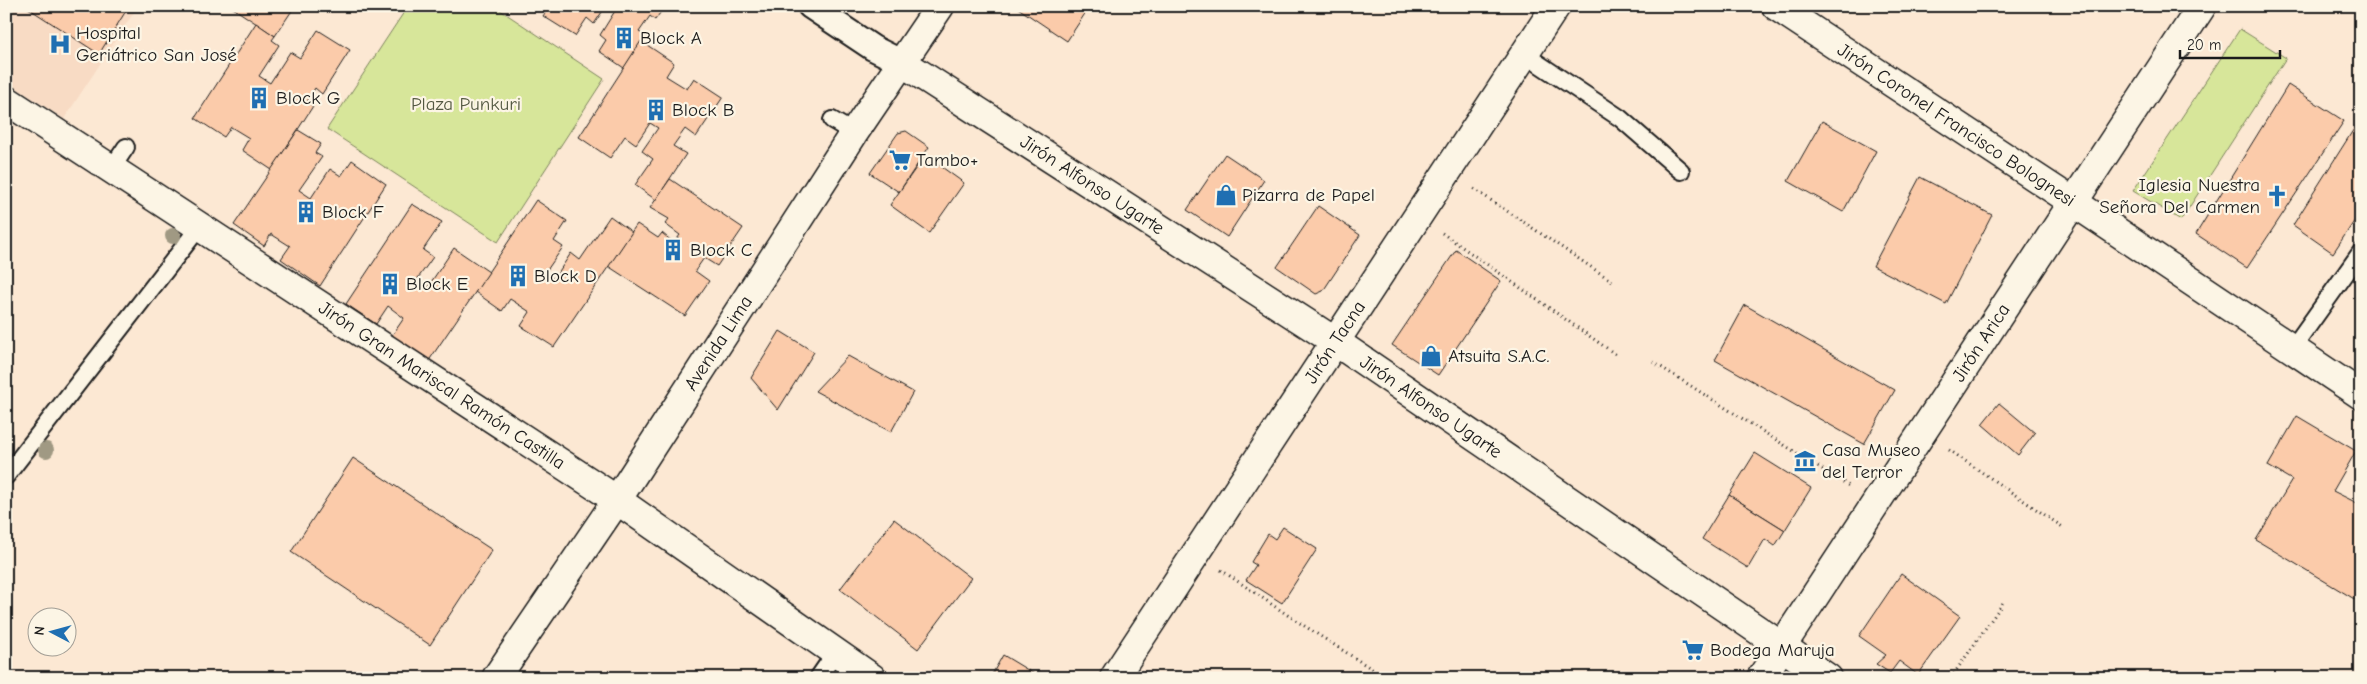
<svg xmlns="http://www.w3.org/2000/svg" width="2367" height="684" font-family="'Comic Neue',sans-serif">
<rect width="100%" height="100%" fill="#fce8d3"/>
<filter id="ink" filterUnits="userSpaceOnUse"><feTurbulence type="fractalNoise" baseFrequency=".02" numOctaves="2"/><feDisplacementMap in="SourceGraphic" scale="10" xChannelSelector="R" yChannelSelector="G"/><feConvolveMatrix kernelMatrix="1 2 1 2 8 2 1 2 1" color-interpolation-filters="sRGB"/></filter>
<g filter="url(#ink)">
<path fill="#f8dbc4" d="M 6,6 L 138,6 L 64,119 L 6,81 Z"/>
<g fill="#d7e69a" stroke="#7a815b">
<path d="M 408,6 L 494,6 L 604,79 L 498,242 L 327,129 Z"/>
<path d="M 2240,29 L 2286,58 L 2181,220 L 2133,191 Z"/>
</g>
<g fill="#fbcbaa" stroke="#1c1c1c">
<path d="M 25,6 L 129,6 L 99,54 Z"/>
<path d="M 230,6 L 295,6 L 275,36 Z"/>
<path d="M 550,6 L 606,6 L 594,24 L 587,18 L 575,36 L 543,16 Z"/>
<path d="M 618,6 L 665,6 L 655,20 L 650,16 L 639,32 L 645,36 L 624,68 L 599,51 L 606,40 L 600,35 Z"/>
<path d="M 1015,6 L 1090,6 L 1067,41 Z"/>
<path d="M 256,23 L 275,36 L 272,40 L 279,45 L 259,76 L 270,83 L 290,52 L 300,58 L 318,30 L 350,50 L 322,94 L 315,88 L 307,102 L 313,106 L 272,170 L 242,150 L 249,138 L 231,127 L 224,137 L 195,118 Z"/>
<path d="M 641,41 L 674,63 L 666,76 L 687,89 L 694,78 L 723,97 L 696,137 L 685,129 L 673,146 L 686,154 L 656,200 L 635,185 L 653,159 L 642,151 L 658,128 L 650,123 L 636,144 L 625,136 L 610,158 L 579,137 Z"/>
<path d="M 2288,85 L 2344,121 L 2247,268 L 2196,234 Z"/>
<path d="M 1822,121 L 1876,151 L 1843,212 L 1788,181 Z"/>
<path d="M 2357,124 L 2361,126 L 2361,211 L 2333,253 L 2293,225 Z"/>
<path d="M 298,130 L 321,144 L 315,153 L 322,157 L 299,190 L 311,198 L 330,169 L 341,176 L 352,160 L 386,184 L 320,286 L 281,259 L 290,246 L 271,234 L 264,246 L 234,225 Z"/>
<path d="M 906,131 L 929,147 L 899,192 L 870,173 L 898,133 Z"/>
<path d="M 1225,154 L 1264,180 L 1227,237 L 1187,210 Z"/>
<path d="M 925,155 L 964,183 L 929,233 L 890,205 Z"/>
<path d="M 1920,177 L 1992,215 L 1946,304 L 1873,266 Z"/>
<path d="M 670,179 L 743,228 L 717,266 L 704,258 L 695,271 L 709,281 L 685,316 L 608,266 L 637,224 L 658,238 L 662,233 L 674,243 L 680,235 L 665,224 L 669,219 L 650,208 Z"/>
<path d="M 536,200 L 567,221 L 554,241 L 563,247 L 545,273 L 554,279 L 571,253 L 580,260 L 610,216 L 632,232 L 554,347 L 521,326 L 530,312 L 510,299 L 502,311 L 475,292 Z"/>
<path d="M 412,204 L 442,222 L 423,250 L 433,257 L 416,281 L 427,288 L 454,248 L 489,272 L 428,362 L 391,337 L 404,318 L 388,306 L 376,324 L 346,304 Z"/>
<path d="M 1318,206 L 1360,235 L 1323,291 L 1316,294 L 1277,267 Z"/>
<path d="M 1456,250 L 1501,281 L 1438,375 L 1392,345 Z"/>
<path d="M 1745,305 L 1895,390 L 1864,444 L 1715,360 Z"/>
<path d="M 780,331 L 814,352 L 778,410 L 751,378 Z"/>
<path d="M 848,356 L 913,392 L 891,432 L 815,391 Z"/>
<path d="M 1999,403 L 2035,433 L 2018,455 L 1982,424 Z"/>
<path d="M 2297,416 L 2356,451 L 2333,491 L 2361,505 L 2361,603 L 2256,540 L 2292,480 L 2268,466 Z"/>
<path d="M 1755,453 L 1811,488 L 1785,530 L 1729,495 Z"/>
<path d="M 353,458 L 492,550 L 430,645 L 291,552 Z"/>
<path d="M 1729,495 L 1785,530 L 1775,546 L 1765,539 L 1748,568 L 1702,539 Z"/>
<path d="M 894,519 L 971,578 L 918,649 L 840,589 Z"/>
<path d="M 1283,527 L 1317,549 L 1282,603 L 1246,580 L 1256,565 L 1251,562 L 1268,534 L 1275,539 Z"/>
<path d="M 1901,574 L 1960,616 L 1918,675 L 1899,661 L 1890,673 L 1876,664 L 1886,655 L 1859,636 Z"/>
<path d="M 1003,655 L 1041,678 L 990,678 Z"/>
</g>
<g fill="none" stroke-linecap="round" stroke-linejoin="round">
<g stroke="#1c1c1c" stroke-width="20">
<g id="service">
<path d="M 1524,54 L 1620,118 L 1681,171"/>
<path d="M 832,120 L 854,133"/>
<path d="M 112,168 L 126,147"/>
<path d="M 2292,349 L 2361,252"/>
<path d="M 6,476 L 200,226"/>
<path d="M 818,678 L 836,652"/>
</g>
</g>
<g stroke="#1c1c1c" stroke-width="28">
<path id="pedestrian" d="M 810,6 L 873,48 L 903,63"/>
</g>
<g stroke="#1c1c1c" stroke-width="31">
<g id="minor">
<path id="s1" d="M 1776,6 L 2073,202 L 2361,395"/>
<path id="s2" d="M 903,63 L 1336,342 L 1828,678"/>
<path id="s3" d="M 6,100 L 617,500 L 872,678"/>
<path id="s4" d="M 1761,678 L 2202,6"/>
</g>
</g>
<g stroke="#1c1c1c" stroke-width="31">
<g id="tertiary">
<path id="s5" d="M 496,678 L 617,500 L 854,133 L 940,6"/>
<path id="s6" d="M 1114,678 L 1556,6"/>
</g>
</g>
<g stroke="#1c1c1c" stroke-width="3" stroke-dasharray="1 4" stroke-linecap="butt">
<path d="M 1474,189 L 1612,281"/>
<path d="M 1442,233 L 1618,356"/>
<path d="M 1653,362 L 1849,486"/>
<path d="M 1949,450 L 2064,528"/>
<path d="M 1221,570 L 1289,616 L 1386,678"/>
<path d="M 1951,678 L 2005,600"/>
</g>
<use href="#service" stroke="#fcf5e5" stroke-width="16"/>
<use href="#pedestrian" stroke="#fcf5e5" stroke-width="24"/>
<use href="#minor" stroke="#fcf5e5" stroke-width="28"/>
<use href="#tertiary" stroke="#fcf5e5" stroke-width="28"/>
</g>
<g fill="#a09983">
<circle cx="173" cy="236" r="8"/>
<circle cx="46" cy="450" r="8"/>
</g>
</g>
<defs>
<g id="building-bare" transform="scale(1.725)"><path d="M-4-6H4V6H1V3H-1V6H-4ZM-2.5-4.3h1.7v1.8h-1.7ZM.8-4.3h1.7v1.8H.8ZM-2.5-1h1.7V.8h-1.7ZM.8-1h1.7V.8H.8Z" fill="#1f6fb2" stroke="#fcf5e5" stroke-width="2.5" paint-order="stroke"/></g>
<g id="hospital-bare" transform="scale(1.725)"><path d="M-5-5h3v3.5h4V-5h3V5h-3V1.5h-4V5h-3Z" fill="#1f6fb2" stroke="#fcf5e5" stroke-width="2.5" paint-order="stroke"/></g>
<g id="supermarket-bare" transform="scale(1.725)"><path d="M-6-5.5h2.5l.6 2H6L4.5 2H-2.5L-4.4-4H-6ZM-1.5 3.2a1.3 1.3 0 1 0 .1 0ZM3 3.2a1.3 1.3 0 1 0 .1 0Z" fill="#1f6fb2" stroke="#fcf5e5" stroke-width="2.5" paint-order="stroke"/></g>
<g id="shop-bare" transform="scale(1.725)"><path d="M-5-2.5h2.3a2.7 3.5 0 0 1 5.4 0H5L5.5 6h-11ZM-1.5-2.5h3a1.5 2.3 0 0 0-3 0Z" fill="#1f6fb2" stroke="#fcf5e5" stroke-width="2.5" paint-order="stroke"/></g>
<g id="church-bare" transform="scale(1.725)"><path d="M-1.2-6h2.4v3.5h3.3v2.4h-3.3V6h-2.4V-.1h-3.3v-2.4h3.3Z" fill="#1f6fb2" stroke="#fcf5e5" stroke-width="2.5" paint-order="stroke"/></g>
<g id="museum-bare" transform="scale(1.725)"><path d="M0-6L6-3V-2H-6V-3ZM-5-1h2V3h-2ZM-1-1h2V3h-2ZM3-1h2V3H3ZM-6 4H6V6H-6Z" fill="#1f6fb2" stroke="#fcf5e5" stroke-width="2.5" paint-order="stroke"/></g>
</defs>
<g fill-rule="evenodd">
<use href="#building-bare" x="624" y="38"/>
<use href="#hospital-bare" x="60" y="44"/>
<use href="#building-bare" x="259" y="98"/>
<use href="#building-bare" x="656" y="110"/>
<use href="#supermarket-bare" x="900" y="160"/>
<use href="#shop-bare" x="1226" y="195"/>
<use href="#church-bare" x="2277" y="196"/>
<use href="#building-bare" x="306" y="212"/>
<use href="#building-bare" x="673" y="250"/>
<use href="#building-bare" x="518" y="276"/>
<use href="#building-bare" x="390" y="284"/>
<use href="#shop-bare" x="1431" y="356"/>
<use href="#museum-bare" x="1805" y="461"/>
<use href="#supermarket-bare" x="1693" y="650"/>
</g>
<g text-anchor="middle" dominant-baseline="central" stroke-width="4.5" stroke-linejoin="round" paint-order="stroke">
<g font-size="19" fill="#1c1c1c" stroke="#fcf5e5" text-anchor="start">
<text x="76" y="33">Hospital<tspan x="76" dy="22">Geriátrico San José</tspan></text>
<text x="640" y="38">Block A</text>
<text x="276" y="98">Block G</text>
<text x="672" y="110">Block B</text>
<text x="916" y="160">Tambo+</text>
<text x="2260" y="185" text-anchor="end">Iglesia Nuestra<tspan x="2260" dy="22">Señora Del Carmen</tspan></text>
<text x="1242" y="195">Pizarra de Papel</text>
<text x="322" y="212">Block F</text>
<text x="690" y="250">Block C</text>
<text x="534" y="276">Block D</text>
<text x="406" y="284">Block E</text>
<text x="1448" y="356">Atsuita S.A.C.</text>
<text x="1822" y="450">Casa Museo<tspan x="1822" dy="22">del Terror</tspan></text>
<text x="1710" y="650">Bodega Maruja</text>
</g>
<g font-size="19" fill="#545942" stroke="#fcf5e5">
<text x="466" y="104">Plaza Punkuri</text>
</g>
<g font-size="19" fill="#1c1c1c" stroke="#fcf5e5">
<text stroke="none"><textPath href="#s1" startOffset="216">Jirón Coronel Francisco Bolognesi</textPath></text>
<text stroke="none"><textPath href="#s2" startOffset="225">Jirón Alfonso Ugarte</textPath></text>
<text stroke="none"><textPath href="#s5" startOffset="402">Avenida Lima</textPath></text>
<text stroke="none"><textPath href="#s6" startOffset="402">Jirón Tacna</textPath></text>
<text stroke="none"><textPath href="#s4" startOffset="401">Jirón Arica</textPath></text>
<text stroke="none"><textPath href="#s3" startOffset="521">Jirón Gran Mariscal Ramón Castilla</textPath></text>
<text stroke="none"><textPath href="#s2" startOffset="630">Jirón Alfonso Ugarte</textPath></text>
</g>
</g>
<rect width="2367" height="684" fill="none" stroke="#fcf5e5" stroke-width="25"/>
<rect x="12" y="12" width="2342" height="659" fill="none" stroke="#1c1c1c" stroke-width="2" filter="url(#ink)"/>
<g transform="translate(52 632) rotate(276)"><circle r="24" fill="#fcf5e5" stroke="#a29e95"/>
<path d="M0-4L9 19L0 12L-9 19Z" fill="#1f6fb2"/>
<text y="-8" font-size="14" font-weight="bold" text-anchor="middle" fill="#1c1c1c">N</text>
</g>
<path d="M2180 50v8h100v-8" fill="none" stroke="#1c1c1c" stroke-width="2.5"/>
<text x="2187" y="50" font-size="15" fill="#1c1c1c" stroke="#fcf5e5" stroke-width="4" paint-order="stroke">20 m</text>
</svg>
